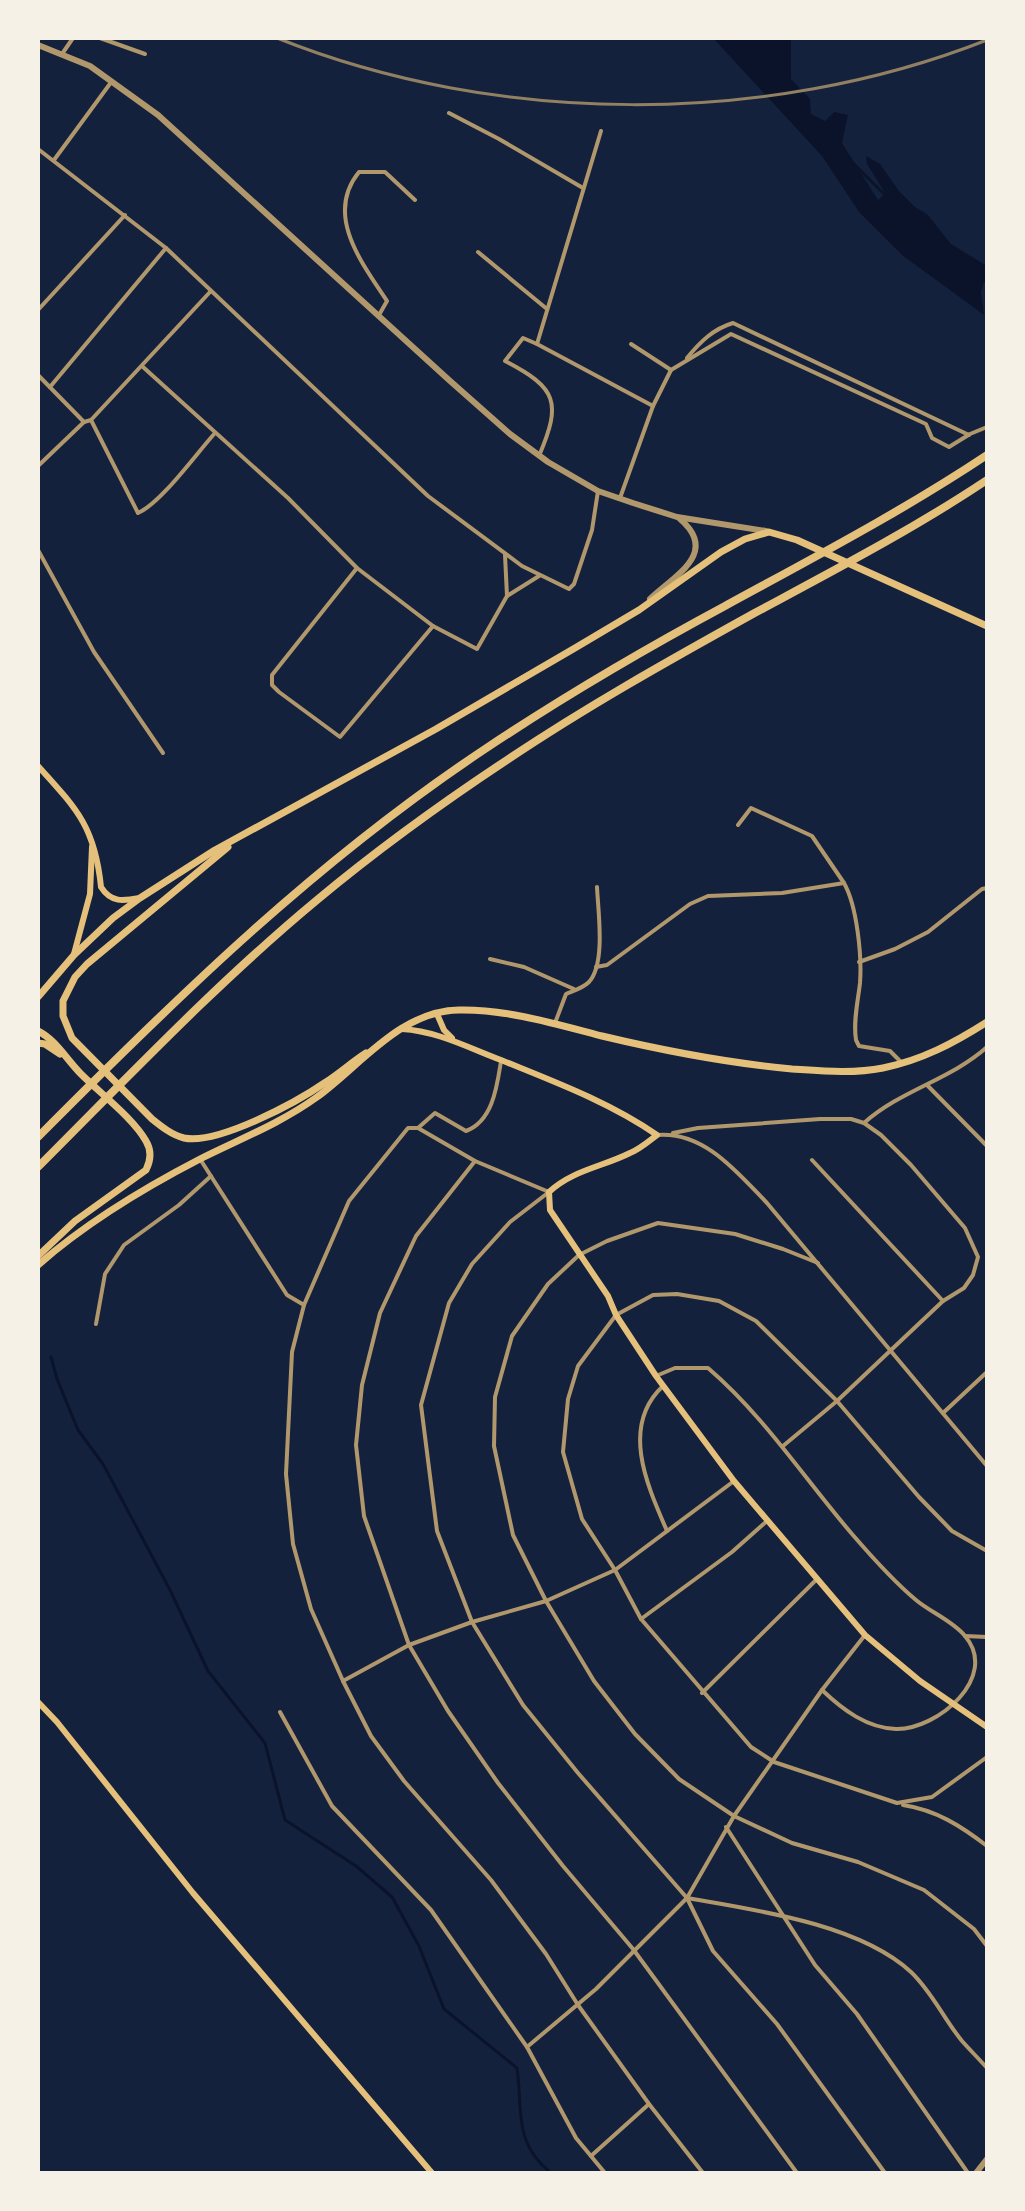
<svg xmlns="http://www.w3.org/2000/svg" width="1025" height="2211" font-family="Rubik,sans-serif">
<rect width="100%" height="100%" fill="#14213d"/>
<path fill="#0b132b" d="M 713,38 L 791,38 L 791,79 L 810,99 L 811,114 L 825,121 L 834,112 L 848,115 L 842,143 L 878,200 L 885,193 L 867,164 L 866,156 L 880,164 L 899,191 L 915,207 L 927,214 L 951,244 L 987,266 L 987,284 L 984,282 L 981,292 L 984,315 L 902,255 L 859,212 L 822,156 Z"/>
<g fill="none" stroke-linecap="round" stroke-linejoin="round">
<g stroke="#0b132b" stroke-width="3">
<path d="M 853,163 L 884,194"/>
<path d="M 51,1357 L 57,1379 L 78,1430 L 103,1464 L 170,1590 L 208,1671 L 265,1743 L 285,1820 L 356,1866 L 392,1897 L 419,1946 L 444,2009 L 517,2068 C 523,2111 513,2143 551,2173"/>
</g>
<g stroke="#b1986c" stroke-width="4">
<path d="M 100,38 L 145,54"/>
<path d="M 62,54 L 73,38"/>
<path d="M 449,113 L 499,139 L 583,188"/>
<path d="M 601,131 L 537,344 L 653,406"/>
<path d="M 38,149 L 166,248 L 428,496 L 522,566 L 569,589 L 574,584 L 592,530 L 598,491"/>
<path d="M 54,160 L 112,81"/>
<path d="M 478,252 L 547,309"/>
<path d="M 38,310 L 125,215"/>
<path d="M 379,315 L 387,301 C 362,263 324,215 359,172 L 385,172 L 415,200"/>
<path d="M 537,344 L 523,338 L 505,361 C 557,388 562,402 539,456"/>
<path d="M 631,344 L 671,370"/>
<path d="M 687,358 C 700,342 713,329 733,323 L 969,435"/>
<path d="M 143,367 L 288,498 L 357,568 L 433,626 L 477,649 L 507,596 L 505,555"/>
<path d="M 38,375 L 84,422"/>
<path d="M 50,387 L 166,248"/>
<path d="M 91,420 L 138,513 C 161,503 196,454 215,433"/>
<path d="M 38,466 L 84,422 L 91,420 L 210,292"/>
<path d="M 620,498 L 653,406 L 671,370 L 731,334 L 926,424 L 932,438 L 949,447 L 970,434 L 987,427"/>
<path d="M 38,550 L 94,652 L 163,753"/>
<path d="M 357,568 L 272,675 L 272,685 L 279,692 L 340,737 L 433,626"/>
<path d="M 507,596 L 539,576"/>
<path d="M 738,825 L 751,808 L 812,836 L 844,883"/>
<path d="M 490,959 L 524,967 L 574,989"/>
<path d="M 859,962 L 895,949 L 928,932 L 982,889 L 987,888"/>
<path d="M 596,967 L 607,965 L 690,904 L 708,896 L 782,893 L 844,883 C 857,906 862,956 860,983 C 858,1001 853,1021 856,1040 L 859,1046 L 890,1051 L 902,1063"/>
<path d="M 555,1023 L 566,994 C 573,991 583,988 589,982 C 606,963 598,911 597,887"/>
<path d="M 927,1085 L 987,1146"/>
<path d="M 864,1123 C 901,1090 950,1080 987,1047"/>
<path d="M 418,1128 L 435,1113 L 466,1131 C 493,1121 497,1086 501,1061"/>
<path d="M 673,1133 L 698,1128 L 820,1119 L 851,1119 L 864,1123 L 881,1135 L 911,1165 L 965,1228 L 978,1257 L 973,1275 L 964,1288 L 943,1301 L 837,1401 L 783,1446"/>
<path d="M 657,1135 C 704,1131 737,1172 767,1203 L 987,1466"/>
<path d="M 200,1159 L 287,1295 L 304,1305"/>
<path d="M 812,1160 L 943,1301"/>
<path d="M 475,1161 L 416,1236 L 380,1313 L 362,1385 L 356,1445 L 364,1516 L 409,1645 L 448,1711 L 498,1783 L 563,1866 L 633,1949 L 797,2173"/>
<path d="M 818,1263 L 783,1249 L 735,1234 L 658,1223 L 607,1241 L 579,1255 L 548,1284 L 512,1336 L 495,1397 L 494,1446 L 513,1535 L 546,1601 L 594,1681 L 635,1734 L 679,1779 L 734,1816 L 792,1843 L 858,1862 L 924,1890 L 974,1929 L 987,1946"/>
<path d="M 96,1324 L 105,1274 L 124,1245 L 179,1205 L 211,1176"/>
<path d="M 656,1376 L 675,1368 L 708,1368 C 764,1416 804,1478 852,1534 C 871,1556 893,1581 916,1600 C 930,1612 953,1621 965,1636 C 1000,1677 937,1730 896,1729 C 867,1728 843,1710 822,1690"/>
<path d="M 663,1386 C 620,1426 647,1485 667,1531"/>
<path d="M 943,1413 L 987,1372"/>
<path d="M 987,1551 L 952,1531 L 919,1497 L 837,1401 L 756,1321 L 719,1301 L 677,1294 L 653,1295 L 616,1315 L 578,1366 L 568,1399 L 563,1452 L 582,1519 L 615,1570 L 641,1619 L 751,1747 L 774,1762 L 897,1803 L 932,1797 L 987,1757"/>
<path d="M 641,1619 L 732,1552 L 768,1520"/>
<path d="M 965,1636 L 987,1637"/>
<path d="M 343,1681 L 409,1645 L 472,1622 L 546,1601 L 615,1570 L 734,1481"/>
<path d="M 702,1693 L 817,1579"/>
<path d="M 280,1712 L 332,1806 L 431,1910 L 527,2047 L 576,2138 L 605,2173"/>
<path d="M 903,1805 C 936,1810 961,1826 987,1846"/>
<path d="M 726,1827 L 815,1965 L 857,2014 L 968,2173"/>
<path d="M 687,1898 C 756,1910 859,1924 911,1972 C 932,1992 944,2019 962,2041 C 970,2050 979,2059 987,2068"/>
<path d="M 527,2047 L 596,1989 L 687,1898 L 734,1816 L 822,1690 L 865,1635"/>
<path d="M 591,2156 L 649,2104"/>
<path d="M 703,2173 L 649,2104 L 578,2005 L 546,1954 L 491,1880 L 404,1781 L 371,1736 L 343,1681 L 311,1609 L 293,1544 L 286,1474 L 292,1352 L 304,1305 L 349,1201 L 408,1128 L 418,1128 L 475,1161 L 549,1192 L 510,1222 L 472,1264 L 449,1303 L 421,1405 L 437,1531 L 472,1622 L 523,1705 L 578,1773 L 687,1898 L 713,1951 L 777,2024 L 885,2173"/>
</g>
<g stroke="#b1986c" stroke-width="6">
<path d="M 38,45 L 90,66 L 158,115 L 449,380 L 510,434 L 548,462 L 598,491 L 633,503 L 677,517 L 766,531"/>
<path d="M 650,599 C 674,576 720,553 680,519"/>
<path d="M 976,2173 L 987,2159"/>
</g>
<g stroke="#e5c07b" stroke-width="6">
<path d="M 38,766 C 77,809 95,827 101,887 C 111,903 123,901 140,898"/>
<path d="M 74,954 L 90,894 L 92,847"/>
<path d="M 437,1014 L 444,1030 L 452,1038"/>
<path d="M 402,1029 C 437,1031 469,1048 501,1060 C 555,1082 609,1102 657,1135 C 649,1141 640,1149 630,1153 C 602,1167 573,1170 549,1192 L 550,1210 L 608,1296 L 616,1315 L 656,1376 L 734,1481 L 865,1635 L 920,1681 L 987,1727"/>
<path d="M 38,1702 L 57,1722 L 193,1893 L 432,2173"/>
</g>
<g stroke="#e5c07b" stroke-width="7">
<path d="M 228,847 L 87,964 L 75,977 L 63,1001 L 63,1016 L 72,1038 L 152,1119 C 162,1127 172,1135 184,1138 C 218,1145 297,1102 326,1082 C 340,1073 352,1062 366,1053"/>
<path d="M 38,997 L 74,955 L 113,918 L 140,898 L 215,850 L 436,729 L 575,648 L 639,610 L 721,552 L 745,539 L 769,532 L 797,540 L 987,626"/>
<path d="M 38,1031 C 56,1040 67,1060 81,1074 C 101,1094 133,1118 146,1141 C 152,1151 151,1160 146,1170 L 75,1221 L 38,1256"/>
<path d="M 38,1043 L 45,1044 L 60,1054"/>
<path d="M 38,1265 C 87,1222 142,1189 200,1159 C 240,1139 281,1123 317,1097 C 361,1065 400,1011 459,1010 C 506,1009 556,1024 602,1036 C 665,1051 728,1063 792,1069 C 822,1071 853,1074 883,1068 C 922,1060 954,1043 987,1022"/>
</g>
<g stroke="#e5c07b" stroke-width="8">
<path d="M 38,1137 C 179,995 318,860 485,749 C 563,697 643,650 725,606 C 813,558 903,511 987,455"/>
<path d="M 38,1167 C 129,1076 218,982 317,900 C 377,850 442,803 507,760 C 586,707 668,661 751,615 C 831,572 912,530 987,480"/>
</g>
<path stroke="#918062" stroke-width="3" d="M 277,38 C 497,126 766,127 987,40"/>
</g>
<rect width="1025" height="2211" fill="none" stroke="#f6f1e7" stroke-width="80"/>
</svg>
